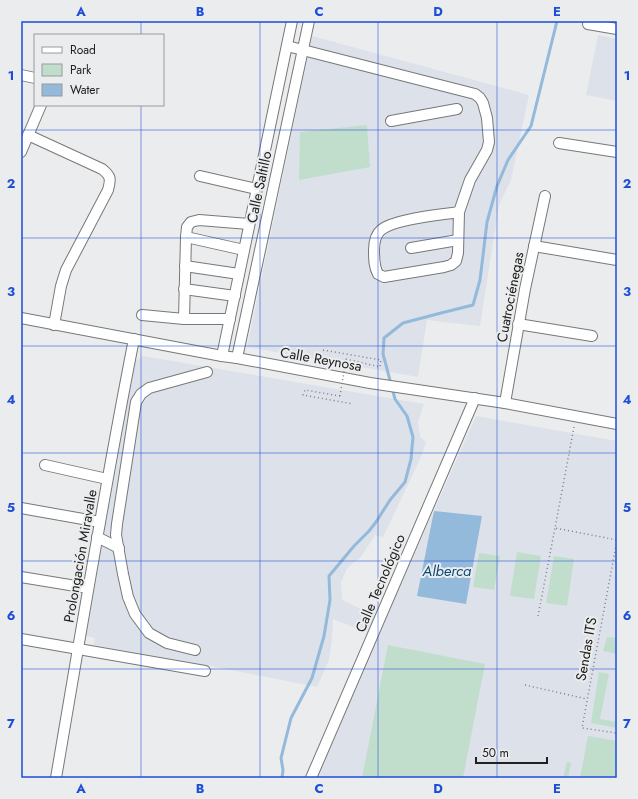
<svg xmlns="http://www.w3.org/2000/svg" width="638" height="799" font-family="Jost,sans-serif">
<rect width="100%" height="100%" fill="#ebeced"/>
<g fill="#dde1e9">
<path d="M 598,35 L 617,39 L 617,101 L 586,95 Z"/>
<path d="M 312,36 L 529,95 L 511,180 L 499,205 L 480,326 L 427,320 L 418,377 L 247,347 Z"/>
<path d="M 143,356 L 424,404 L 418,421 L 420,437 L 426,442 L 421,457 L 383,537 L 375,535 L 361,557 L 348,567 L 341,582 L 342,600 L 376,616 L 371,634 L 333,619 L 332,639 L 329,660 L 317,687 L 206,665 L 93,645 L 95,638 L 86,636 L 135,362 Z"/>
<path d="M 476,416 L 617,441 L 617,778 L 315,778 Z"/>
</g>
<g fill="#c1decd">
<path d="M 367,125 L 370,167 L 299,180 L 300,132 Z"/>
<path d="M 517,552 L 541,556 L 534,599 L 510,596 Z"/>
<path d="M 479,553 L 500,556 L 494,590 L 473,587 Z"/>
<path d="M 554,556 L 574,559 L 567,606 L 546,603 Z"/>
<path d="M 607,637 L 617,638 L 617,654 L 603,651 Z"/>
<path d="M 388,645 L 485,664 L 463,778 L 362,778 Z"/>
<path d="M 599,672 L 609,674 L 600,719 L 617,722 L 617,728 L 591,723 Z"/>
<path d="M 588,736 L 617,741 L 617,778 L 580,778 Z"/>
<path d="M 567,762 L 571,763 L 568,778 L 563,778 Z"/>
</g>
<path fill="#93b9db" d="M 434,511 L 482,516 L 466,604 L 417,596 Z"/>
<g fill="none" stroke-linecap="round" stroke-linejoin="round">
<path stroke="#93b9db" stroke-width="3" d="M 282,778 L 283,770 L 281,758 L 291,718 L 312,678 L 324,636 L 330,600 L 329,576 L 354,546 L 369,531 L 376,522 L 390,500 L 405,482 L 411,459 L 413,437 L 407,416 L 395,399 L 383,354 L 384,338 L 403,323 L 441,313 L 473,305 L 480,280 L 487,222 L 497,186 L 508,160 L 531,126 L 557,21"/>
<g stroke="#777879" stroke-width="12">
<g id="minor">
<path d="M 588,24 L 617,29"/>
<path d="M 287,46 L 475,94 L 480,98 L 483,103 L 487,118 L 489,142 L 487,150 L 470,180 L 459,212 L 458,253 L 456,261 L 451,265 L 444,267 L 384,277 L 378,274 C 374,267 374,259 374,250 C 374,243 375,235 381,230 C 394,219 440,215 459,212"/>
<path d="M 21,75 L 35,78"/>
<path d="M 391,121 L 457,109"/>
<path d="M 28,135 L 102,169 C 111,176 111,179 108,190 L 66,270 L 61,286 L 54,325"/>
<path d="M 559,143 L 617,152"/>
<path d="M 21,152 L 41,105"/>
<path d="M 200,176 L 256,189"/>
<path d="M 186,237 L 244,250"/>
<path d="M 534,246 L 617,260"/>
<path d="M 411,248 L 458,240"/>
<path d="M 185,266 L 239,274"/>
<path d="M 184,289 L 235,296"/>
<path d="M 142,315 L 184,319"/>
<path d="M 21,318 L 222,356 L 237,358 L 370,383 L 505,403 L 617,424"/>
<path d="M 230,319 L 184,319 L 186,237 L 187,227 L 191,222 L 199,220 L 249,224"/>
<path d="M 518,324 L 592,336"/>
<path d="M 222,356 L 292,21"/>
<path d="M 237,358 L 309,21"/>
<path d="M 505,403 L 525,289 L 545,196"/>
<path d="M 45,465 L 107,479"/>
<path d="M 21,508 L 100,522"/>
<path d="M 97,537 L 119,548"/>
<path d="M 21,577 L 88,588"/>
<path d="M 21,639 L 205,671"/>
<path d="M 195,650 L 167,643 L 149,633 L 135,614 L 128,597 L 123,574 L 116,535 L 117,524 L 136,402 L 141,394 L 149,388 L 207,372"/>
<path d="M 56,778 C 81,632 105,485 134,339"/>
<path d="M 311,778 L 475,398"/>
</g>
</g>
<g stroke="#7f7f80" stroke-width="1.5" stroke-dasharray="1 3" stroke-linecap="butt">
<path d="M 323,350 L 381,360 L 380,367 L 346,359"/>
<path d="M 340,396 L 305,390 L 303,395 L 353,404"/>
<path d="M 574,427 L 555,528 L 617,540"/>
<path d="M 617,540 L 582,728 L 617,733"/>
<path d="M 538,616 L 555,528"/>
<path d="M 525,685 L 587,699"/>
</g>
<use href="#minor" stroke="#fff" stroke-width="10"/>
<path stroke="#7f7f80" stroke-width="1.5" stroke-dasharray="1 3" stroke-linecap="butt" d="M 340,396 L 346,359"/>
</g>
<path fill="none" stroke="#1d4ed8" stroke-width="1" stroke-opacity="0.55" d="M 141,21 L 141,35M 260,21 L 260,778M 378,21 L 378,778M 497,21 L 497,778M 141,105 L 141,778M 21,130 L 617,130M 21,238 L 617,238M 21,346 L 617,346M 21,453 L 617,453M 21,561 L 617,561M 21,669 L 617,669"/>
<g text-anchor="middle" dominant-baseline="central" stroke-width="4" stroke-linejoin="round" paint-order="stroke">
<g font-size="14" fill="#202020" stroke="#ebeced">
<text transform="translate(259 187) rotate(-78)">Calle Saltillo</text>
<text transform="translate(510 297) rotate(-79)">Cuatrociénegas</text>
<text transform="translate(321 359) rotate(10)">Calle Reynosa</text>
<text transform="translate(80 556) rotate(-80)">Prolongación Miravalle</text>
<text transform="translate(380 583) rotate(-67)">Calle Tecnológico</text>
<text transform="translate(586 649) rotate(-80)">Sendas ITS</text>
</g>
<g font-size="15" font-style="italic" fill="#0b4874" stroke="#ebeced">
<text x="447" y="571">Alberca</text>
</g>
</g>
<rect width="638" height="799" fill="none" stroke="#ebeced" stroke-width="44"/>
<rect x="34" y="34" width="130" height="72" fill="#ebeced" stroke="#9a9a9b"/>
<rect x="42" y="47" width="20" height="6" fill="#ffffff" stroke="#9a9a9b"/>
<text x="70" y="54" font-size="12" fill="#202020">Road</text>
<rect x="42" y="64" width="20" height="12" fill="#c1decd" stroke="#9a9a9b"/>
<text x="70" y="74" font-size="12" fill="#202020">Park</text>
<rect x="42" y="84" width="20" height="12" fill="#93b9db" stroke="#9a9a9b"/>
<text x="70" y="94" font-size="12" fill="#202020">Water</text>
<path d="M476 757v6h71v-6" fill="none" stroke="#202020" stroke-width="2"/>
<text x="482" y="757" font-size="12" fill="#202020" stroke="#ebeced" stroke-width="3" paint-order="stroke">50 m</text>
<rect x="22" y="22" width="594" height="755" fill="none" stroke="#1d4ed8" stroke-width="1.5"/>
<g font-size="13" text-anchor="middle" font-weight="bold" fill="#1d4ed8">
<text x="81" y="16">A</text>
<text x="200" y="16">B</text>
<text x="319" y="16">C</text>
<text x="438" y="16">D</text>
<text x="557" y="16">E</text>
<text x="11" y="80">1</text>
<text x="627" y="80">1</text>
<text x="11" y="188">2</text>
<text x="627" y="188">2</text>
<text x="11" y="296">3</text>
<text x="627" y="296">3</text>
<text x="11" y="404">4</text>
<text x="627" y="404">4</text>
<text x="11" y="512">5</text>
<text x="627" y="512">5</text>
<text x="11" y="620">6</text>
<text x="627" y="620">6</text>
<text x="11" y="728">7</text>
<text x="627" y="728">7</text>
<text x="81" y="793">A</text>
<text x="200" y="793">B</text>
<text x="319" y="793">C</text>
<text x="438" y="793">D</text>
<text x="557" y="793">E</text>
</g>
</svg>
